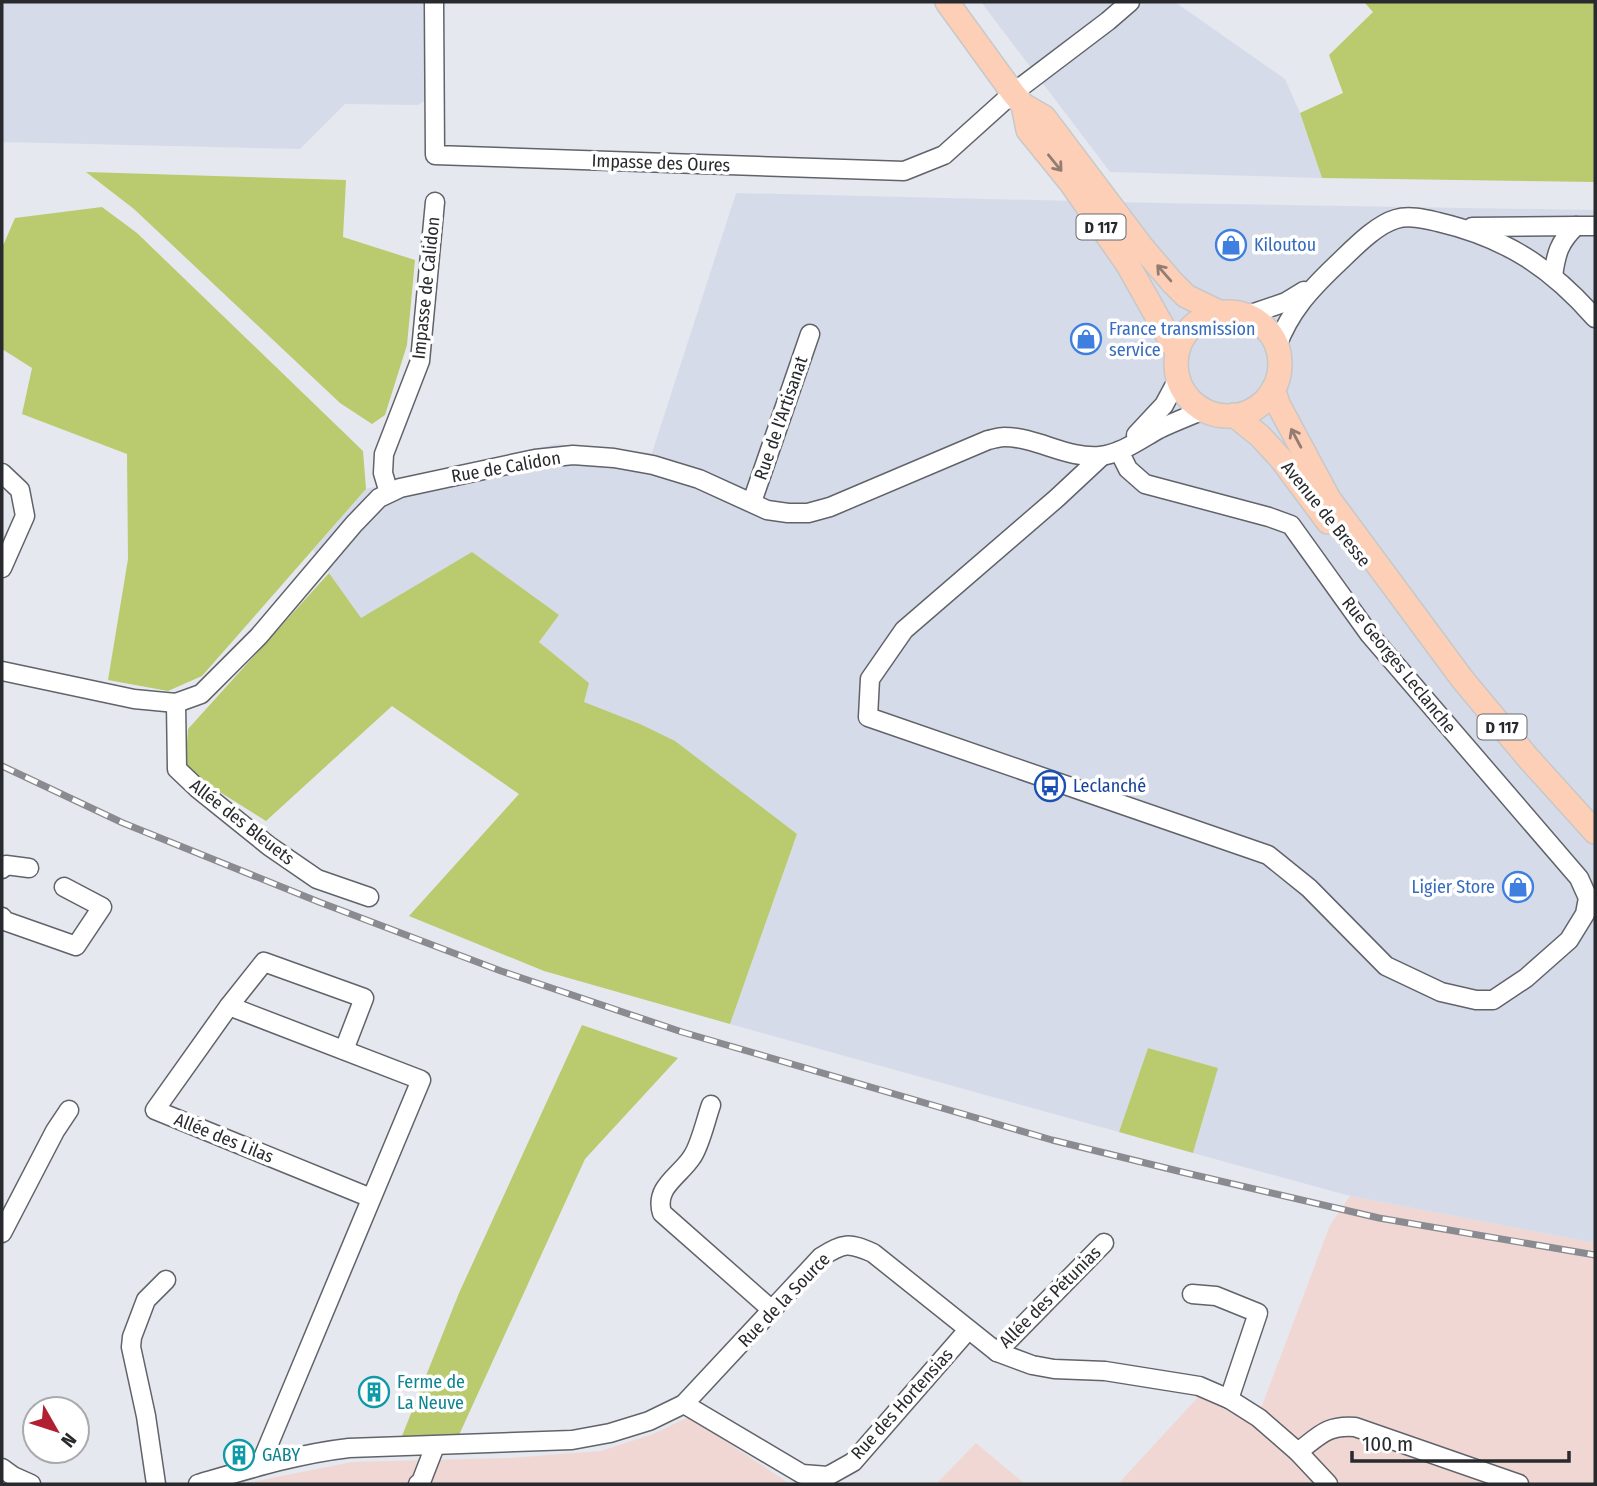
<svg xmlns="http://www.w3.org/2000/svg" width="1597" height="1486" font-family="'Fira Sans Condensed',sans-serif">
<rect width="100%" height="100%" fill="#e5e8ef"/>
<g fill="#f1d7d3">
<path d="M 1350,1196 L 1595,1243 L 1595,1484 L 1118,1484 L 1199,1396 L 1249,1422 L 1260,1411 L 1330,1225 Z"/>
<path d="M 689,1417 L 790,1484 L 242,1484 L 352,1462 L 507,1458 L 601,1451 L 653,1434 Z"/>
<path d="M 976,1443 L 1025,1484 L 936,1484 Z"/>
</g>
<g fill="#d6dbe9">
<path d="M 2,2 L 432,2 L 426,100 L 418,105 L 345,104 L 300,149 L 2,142 Z"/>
<path d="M 981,2 L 1175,2 L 1285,79 L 1300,113 L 1322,178 L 1110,172 Z"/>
<path d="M 736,193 L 1159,203 L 1595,210 L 1595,1243 L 1350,1196 L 1193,1153 L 1218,1068 L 1148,1048 L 1119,1132 L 730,1024 L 797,834 L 640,724 L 583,702 L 589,683 L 539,642 L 558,616 L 361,619 L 313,550 L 366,489 L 458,466 L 556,444 L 652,453 Z"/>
</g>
<g fill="#b9cb6e">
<path d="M 1364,2 L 1595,2 L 1595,182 L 1322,178 L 1300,113 L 1343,93 L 1329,55 L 1373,12 Z"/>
<path d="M 86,172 L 346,180 L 343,237 L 415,260 L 407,345 L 385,415 L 372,424 L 340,403 L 134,209 Z"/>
<path d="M 102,207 L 137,233 L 363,451 L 366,489 L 202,676 L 168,691 L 108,680 L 128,559 L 127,454 L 22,414 L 32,368 L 2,349 L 2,248 L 15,218 Z"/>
<path d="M 472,552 L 559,615 L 539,642 L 589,683 L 584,702 L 640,724 L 675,741 L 797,834 L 730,1024 L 544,971 L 409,916 L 519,794 L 392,706 L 266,821 L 185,770 L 188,729 L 329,573 L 361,618 Z"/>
<path d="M 582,1025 L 678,1058 L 585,1159 L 459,1435 L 402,1436 L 459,1293 Z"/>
<path d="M 1148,1048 L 1218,1068 L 1193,1153 L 1119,1132 Z"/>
</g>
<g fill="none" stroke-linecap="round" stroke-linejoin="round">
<g stroke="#61636a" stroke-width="21">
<g id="minor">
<path d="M 434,2 L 435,155 L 904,171 L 944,155 L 1013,93 L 1108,21 L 1130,2"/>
<path d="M 1576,226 L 1595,226"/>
<path d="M 1472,227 L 1576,226 C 1559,242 1556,254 1553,276"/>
<path d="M 1248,315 L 1286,302 L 1304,291"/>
<path d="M 1277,346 C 1290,311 1310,290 1336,265 C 1352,250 1375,225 1396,219 C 1409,215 1425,219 1438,222 C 1506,238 1550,267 1595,318"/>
<path d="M 1136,435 L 1164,405 L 1178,379"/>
<path d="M 1102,456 L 1057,498 L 904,630 L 870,679 L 868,717 L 1268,855 L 1309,888 L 1386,966 L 1441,992 L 1476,1000 L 1493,1000 L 1526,978 L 1569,940 L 1585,914 L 1588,898 L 1579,878 L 1370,635 L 1291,525 L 1269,517 L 1145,484 L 1128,469 L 1119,451"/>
<path d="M 2,473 L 20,490 L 25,516 L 2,568"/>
<path d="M 389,493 L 383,473 L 384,454 L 420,361 L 435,202"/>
<path d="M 752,502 L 810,334"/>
<path d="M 2,671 L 134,699 L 176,703 L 201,694 L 259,636 L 354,524 L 379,498 L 400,488 L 535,459 L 573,455 L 614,458 L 653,465 L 699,479 L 767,510 L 788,513 L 808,513 L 830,507 L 988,440 C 993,439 999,437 1004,437 C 1037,437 1067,459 1100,456 C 1121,454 1141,439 1159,429 C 1174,422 1189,416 1204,410"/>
<path d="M 176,703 L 177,769 L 197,788 L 269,846 L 317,879 L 369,897"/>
<path d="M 2,869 L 6,865 L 29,868"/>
<path d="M 2,917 L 5,921 L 76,946 L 102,907 L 64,887"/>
<path d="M 229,1006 L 264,962 L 364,998 L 344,1050"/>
<path d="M 711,1105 C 706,1119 700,1146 692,1157 C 680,1176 654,1187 662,1213 L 772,1310"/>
<path d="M 2,1233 L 55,1131 L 69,1110"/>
<path d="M 1192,1294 L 1216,1296 L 1258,1313 L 1229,1399"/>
<path d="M 997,1352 L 1104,1243"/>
<path d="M 684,1404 L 802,1474 L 828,1476 L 853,1462 L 968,1330"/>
<path d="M 1298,1452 C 1320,1435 1327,1425 1355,1427 L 1519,1484"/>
<path d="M 260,1465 L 421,1080 L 229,1006 L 155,1110 L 371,1198"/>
<path d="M 2,1468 L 13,1476 L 31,1484"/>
<path d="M 156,1484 L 146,1416 L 131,1347 L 132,1337 L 146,1300 L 166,1280"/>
<path d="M 198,1484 C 249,1469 297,1454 349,1448 L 572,1440 L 610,1433 L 649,1421 L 684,1404 L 821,1257 C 844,1243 848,1242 873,1253 L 997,1352 L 1032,1365 L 1054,1369 L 1105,1371 L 1199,1386 L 1229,1399 L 1259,1418 L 1298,1452 L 1328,1484"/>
<path d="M 418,1484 L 421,1482 L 435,1446"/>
</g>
</g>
<g stroke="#c7c8c8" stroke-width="26">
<g id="major">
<path d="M 947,2 L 1013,93 L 1023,105 L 1044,117 L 1142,247 L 1172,282 L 1186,296 L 1219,312"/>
<path d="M 1023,105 L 1028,130 L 1071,183 L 1128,265 L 1177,352"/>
<circle cx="1228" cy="364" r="52"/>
<path d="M 1273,389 L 1279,406 L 1329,499 L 1463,680 L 1529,759 L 1595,832"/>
<path d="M 1234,415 L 1260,436 L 1282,460 L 1328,522"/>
</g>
</g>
<use href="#minor" stroke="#fff" stroke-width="18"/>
<use href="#major" stroke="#fdcfb7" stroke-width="23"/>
<g stroke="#898b90" stroke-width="7">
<path id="rail" d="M 2,766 L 123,823 L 319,902 L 501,971 L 682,1032 L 1052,1140 L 1186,1173 L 1379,1218 L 1595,1255"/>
</g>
<use href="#rail" stroke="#fff" stroke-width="4.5" stroke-dasharray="13" stroke-linecap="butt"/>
</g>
<defs><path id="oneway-shaft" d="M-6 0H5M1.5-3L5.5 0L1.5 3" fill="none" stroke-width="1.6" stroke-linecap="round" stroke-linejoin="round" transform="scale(1.75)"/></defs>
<g stroke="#937c72">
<use href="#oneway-shaft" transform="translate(1055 163) rotate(51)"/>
<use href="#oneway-shaft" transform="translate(1164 273) rotate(-131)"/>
<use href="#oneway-shaft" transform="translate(1296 438) rotate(-118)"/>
</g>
<defs>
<g id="shop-ring" transform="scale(1.575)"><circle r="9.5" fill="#fff" stroke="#3f7fe0" stroke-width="1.5"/><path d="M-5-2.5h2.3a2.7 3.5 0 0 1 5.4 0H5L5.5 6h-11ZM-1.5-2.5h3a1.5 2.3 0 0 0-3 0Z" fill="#3f7fe0"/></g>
<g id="bus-ring" transform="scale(1.575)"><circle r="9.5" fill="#fff" stroke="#1a4fb4" stroke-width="1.5"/><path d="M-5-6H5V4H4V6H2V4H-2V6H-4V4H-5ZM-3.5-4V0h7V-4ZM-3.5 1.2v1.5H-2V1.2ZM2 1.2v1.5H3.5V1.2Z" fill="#1a4fb4"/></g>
<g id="building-ring" transform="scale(1.575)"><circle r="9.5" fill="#fff" stroke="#0f9aa8" stroke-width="1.5"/><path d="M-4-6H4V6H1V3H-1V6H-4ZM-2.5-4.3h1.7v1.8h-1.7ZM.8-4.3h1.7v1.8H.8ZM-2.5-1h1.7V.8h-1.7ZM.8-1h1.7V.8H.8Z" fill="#0f9aa8"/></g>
</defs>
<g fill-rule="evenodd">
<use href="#shop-ring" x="1231" y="245"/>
<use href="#shop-ring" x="1086" y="339"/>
<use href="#bus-ring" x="1050" y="786"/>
<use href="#shop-ring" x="1518" y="887"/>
<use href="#building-ring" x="374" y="1392"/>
<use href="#building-ring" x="239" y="1455"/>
</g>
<g text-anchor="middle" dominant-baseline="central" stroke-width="7" stroke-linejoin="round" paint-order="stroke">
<g fill="#fff" stroke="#696a6c" stroke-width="2">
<rect x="1076.5" y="214.5" width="49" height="25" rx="5"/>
<rect x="1477.5" y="714.5" width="49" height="25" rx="5"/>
</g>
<g font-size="16" font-weight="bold" fill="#292a2d">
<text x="1101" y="227">D 117</text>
<text x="1502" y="727">D 117</text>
</g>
<g font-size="18" fill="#292a2d" stroke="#fff">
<text transform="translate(661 163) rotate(2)">Impasse des Oures</text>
<text transform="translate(426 288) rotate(-84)">Impasse de Calidon</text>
<text transform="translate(781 418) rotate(-71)">Rue de l'Artisanat</text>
<text transform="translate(506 467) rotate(-10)">Rue de Calidon</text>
<text transform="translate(1326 514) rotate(51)">Avenue de Bresse</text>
<text transform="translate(1399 665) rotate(51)">Rue Georges Leclanche</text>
<text transform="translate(242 822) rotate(38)">Allée des Bleuets</text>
<text transform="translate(224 1138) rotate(22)">Allée des Lilas</text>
<text transform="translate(1050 1297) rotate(-45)">Allée des Pétunias</text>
<text transform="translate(784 1300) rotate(-46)">Rue de la Source</text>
<text transform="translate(902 1404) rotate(-48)">Rue des Hortensias</text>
</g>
<g font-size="18" fill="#366cbe" stroke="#fff" text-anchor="start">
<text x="1254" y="245">Kiloutou</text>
<text x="1109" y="329">France transmission<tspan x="1109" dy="21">service</tspan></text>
<text x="1495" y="887" text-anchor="end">Ligier Store</text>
</g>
<g font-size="18" fill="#164399" stroke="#fff" text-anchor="start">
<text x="1073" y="786">Leclanché</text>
</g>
<g font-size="18" fill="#0d838f" stroke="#fff" text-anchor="start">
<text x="397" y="1382">Ferme de<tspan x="397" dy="21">La Neuve</tspan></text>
<text x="262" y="1455">GABY</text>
</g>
</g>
<rect width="1597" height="1486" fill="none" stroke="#292a2d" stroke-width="7"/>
<g transform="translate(56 1430) rotate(129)"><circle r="33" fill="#ffffff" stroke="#a9aaab" stroke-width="2"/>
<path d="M0-5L12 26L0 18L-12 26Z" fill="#b21f33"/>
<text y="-10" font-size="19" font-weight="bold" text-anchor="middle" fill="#292a2d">N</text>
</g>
<path d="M1352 1451v10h217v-10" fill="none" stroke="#292a2d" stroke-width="3.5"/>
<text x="1362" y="1451" font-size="21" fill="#292a2d" stroke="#ffffff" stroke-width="5" paint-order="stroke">100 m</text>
</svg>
